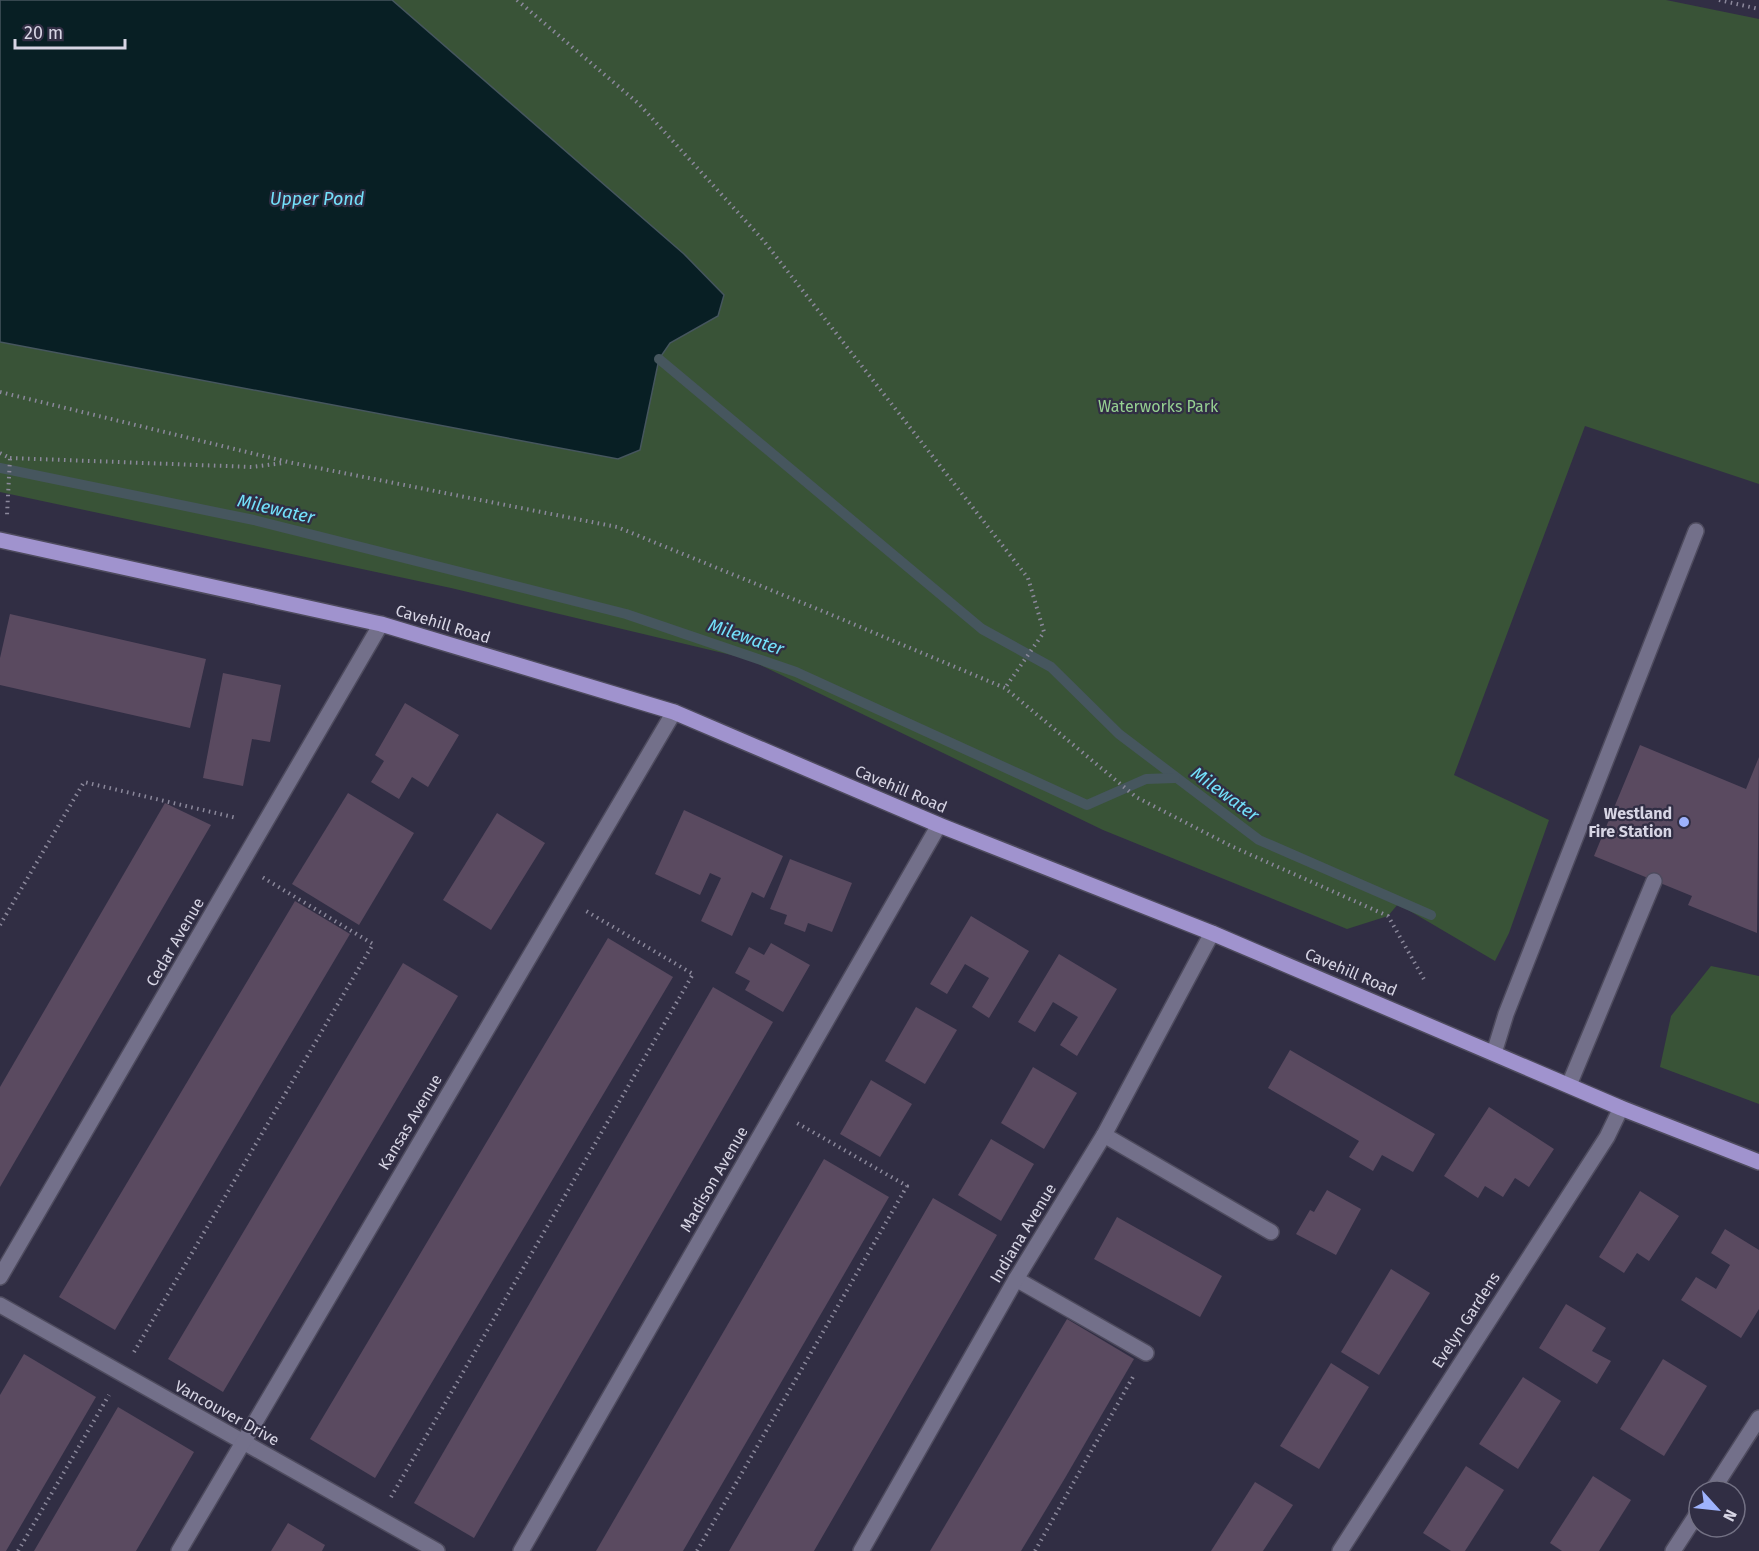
<svg xmlns="http://www.w3.org/2000/svg" width="1759" height="1551" font-family="'Fira Sans',sans-serif">
<rect width="100%" height="100%" fill="#312e44"/>
<g fill="#395337">
<path d="M 0,0 L 1666,0 L 1759,19 L 1759,484 L 1585,426 L 1454,775 L 1549,820 L 1509,933 L 1495,961 L 1398,904 L 1388,916 L 1347,929 L 1103,830 L 748,659 L 451,588 L 0,492 Z"/>
<path d="M 1711,966 L 1759,976 L 1759,1104 L 1660,1067 L 1671,1016 Z"/>
</g>
<path fill="#081f24" stroke="#46565e" stroke-width="1.5" d="M 0,0 L 392,0 L 684,254 L 724,295 L 718,316 L 670,343 L 659,359 L 640,450 L 618,459 L 0,342 Z"/>
<g fill="none" stroke-linecap="round" stroke-linejoin="round">
<g stroke="#46565e" stroke-width="10">
<path d="M 659,359 L 982,629 L 1051,667 L 1119,734 L 1259,840 L 1431,915"/>
<path d="M 0,468 L 254,520 L 626,614 L 796,672 L 1087,805 L 1146,779 L 1175,778"/>
</g>
</g>
<g fill="#5a4a60">
<path d="M 10,614 L 206,659 L 190,728 L 0,685 L 0,658 Z"/>
<path d="M 223,673 L 281,685 L 270,742 L 252,739 L 243,786 L 203,778 Z"/>
<path d="M 405,703 L 459,735 L 428,787 L 412,777 L 399,799 L 371,782 L 384,761 L 375,755 Z"/>
<path d="M 1640,745 L 1746,789 L 1759,757 L 1757,933 L 1688,905 L 1692,896 L 1594,856 Z"/>
<path d="M 348,793 L 414,833 L 359,925 L 292,884 Z"/>
<path d="M 165,803 L 211,825 L 0,1187 L 0,1087 Z"/>
<path d="M 684,810 L 783,856 L 764,898 L 752,892 L 732,936 L 701,921 L 721,878 L 710,873 L 700,895 L 655,874 Z"/>
<path d="M 497,813 L 545,843 L 491,930 L 443,900 Z"/>
<path d="M 790,859 L 852,883 L 832,932 L 808,923 L 805,932 L 784,924 L 787,915 L 770,909 Z"/>
<path d="M 295,901 L 350,934 L 115,1330 L 59,1297 Z"/>
<path d="M 971,916 L 1029,951 L 989,1018 L 972,1007 L 989,978 L 965,964 L 947,994 L 930,984 Z"/>
<path d="M 608,938 L 673,977 L 375,1478 L 310,1439 Z"/>
<path d="M 771,943 L 810,965 L 783,1012 L 745,990 L 750,981 L 735,973 L 749,947 L 764,955 Z"/>
<path d="M 1059,954 L 1117,989 L 1077,1056 L 1060,1045 L 1078,1017 L 1053,1002 L 1035,1032 L 1018,1022 Z"/>
<path d="M 403,963 L 458,996 L 223,1392 L 168,1359 Z"/>
<path d="M 713,987 L 773,1022 L 474,1538 L 414,1503 Z"/>
<path d="M 916,1007 L 957,1030 L 925,1084 L 885,1061 Z"/>
<path d="M 1290,1050 L 1435,1134 L 1413,1172 L 1382,1155 L 1373,1171 L 1349,1157 L 1359,1141 L 1268,1088 Z"/>
<path d="M 1033,1067 L 1077,1093 L 1044,1149 L 1001,1123 Z"/>
<path d="M 871,1080 L 912,1104 L 880,1157 L 840,1134 Z"/>
<path d="M 1489,1107 L 1554,1149 L 1529,1187 L 1515,1178 L 1503,1197 L 1485,1186 L 1478,1198 L 1444,1176 Z"/>
<path d="M 991,1139 L 1034,1164 L 1001,1221 L 958,1195 Z"/>
<path d="M 824,1159 L 889,1197 L 729,1472 L 683,1551 L 596,1551 Z"/>
<path d="M 1327,1190 L 1361,1209 L 1336,1255 L 1296,1234 L 1310,1210 L 1314,1212 Z"/>
<path d="M 1640,1191 L 1679,1216 L 1649,1261 L 1637,1253 L 1624,1273 L 1599,1257 Z"/>
<path d="M 933,1198 L 997,1235 L 847,1494 L 814,1551 L 729,1551 Z"/>
<path d="M 1117,1217 L 1222,1276 L 1200,1317 L 1094,1259 Z"/>
<path d="M 1725,1229 L 1759,1250 L 1759,1309 L 1741,1338 L 1681,1300 L 1696,1277 L 1716,1289 L 1730,1265 L 1711,1253 Z"/>
<path d="M 1391,1269 L 1430,1293 L 1379,1375 L 1341,1352 Z"/>
<path d="M 1566,1304 L 1606,1328 L 1592,1351 L 1611,1361 L 1597,1384 L 1539,1348 Z"/>
<path d="M 1067,1319 L 1134,1359 L 1065,1478 L 1021,1551 L 930,1551 Z"/>
<path d="M 24,1354 L 96,1397 L 6,1551 L 0,1551 L 0,1395 Z"/>
<path d="M 1663,1359 L 1707,1386 L 1664,1456 L 1620,1429 Z"/>
<path d="M 1331,1363 L 1369,1387 L 1319,1469 L 1280,1446 Z"/>
<path d="M 1523,1377 L 1561,1401 L 1518,1469 L 1479,1444 Z"/>
<path d="M 118,1407 L 194,1452 L 136,1551 L 34,1551 Z"/>
<path d="M 1466,1466 L 1504,1490 L 1465,1551 L 1451,1551 L 1423,1533 Z"/>
<path d="M 1593,1476 L 1631,1500 L 1599,1551 L 1562,1551 L 1550,1543 Z"/>
<path d="M 1255,1482 L 1293,1505 L 1263,1551 L 1211,1551 Z"/>
<path d="M 288,1523 L 325,1545 L 322,1551 L 271,1551 Z"/>
</g>
<g fill="none" stroke-linecap="round" stroke-linejoin="round">
<g stroke="#4e4b5e" stroke-width="18">
<g id="minor">
<path d="M 1494,1053 L 1506,1014 L 1696,531"/>
<path d="M 1569,1085 L 1654,881"/>
<path d="M 1104,1135 L 1271,1232"/>
<path d="M 0,1277 L 381,624"/>
<path d="M 1016,1279 L 1146,1353"/>
<path d="M 0,1305 L 437,1551"/>
<path d="M 1712,1491 L 1759,1418"/>
<path d="M 179,1551 L 674,712"/>
<path d="M 521,1551 L 939,825"/>
<path d="M 861,1551 L 1016,1279 L 1104,1135 L 1212,933"/>
<path d="M 1340,1551 L 1607,1137 L 1621,1108"/>
<path d="M 1673,1551 L 1699,1511"/>
</g>
</g>
<g stroke="#4e4b5e" stroke-width="18">
<path id="major" d="M 0,540 L 381,624 L 674,712 L 939,825 L 1212,933 L 1621,1108 L 1759,1162"/>
</g>
<g stroke="#8b889b" stroke-width="4" stroke-dasharray="1.5 4.5" stroke-linecap="butt">
<path d="M 517,0 L 639,104 L 763,240 L 1028,578 L 1044,632 L 1005,688"/>
<path d="M 1719,0 L 1759,9"/>
<path d="M 0,392 L 288,462 L 617,527 L 832,615 L 1005,688 L 1136,797 L 1231,846 L 1388,916 L 1425,981"/>
<path d="M 0,453 L 10,458 L 7,515"/>
<path d="M 10,458 L 252,467 L 284,463"/>
<path d="M 0,925 L 84,782 L 237,818"/>
<path d="M 134,1352 L 373,944 L 262,877"/>
<path d="M 391,1497 L 693,974 L 586,911"/>
<path d="M 18,1551 L 109,1395"/>
<path d="M 697,1551 L 907,1186 L 797,1123"/>
<path d="M 1035,1551 L 1134,1375"/>
</g>
<use href="#minor" stroke="#73708a" stroke-width="15"/>
<use href="#major" stroke="#a093ce" stroke-width="15"/>
</g>
<circle fill="#9eb3fd" stroke="#312e44" stroke-width="2" cx="1684" cy="822" r="6"/>
<g text-anchor="middle" dominant-baseline="central" stroke-width="4.5" stroke-linejoin="round" paint-order="stroke">
<g font-size="16" fill="#96d091" stroke="#312e44">
<text x="1158" y="406">Waterworks Park</text>
</g>
<g font-size="16" fill="#d7d5e4" stroke="#312e44">
<text transform="translate(443 624) rotate(17)">Cavehill Road</text>
<text transform="translate(901 789) rotate(23)">Cavehill Road</text>
<text transform="translate(175 942) rotate(-60)">Cedar Avenue</text>
<text transform="translate(1351 972) rotate(23)">Cavehill Road</text>
<text transform="translate(410 1122) rotate(-59)">Kansas Avenue</text>
<text transform="translate(714 1179) rotate(-60)">Madison Avenue</text>
<text transform="translate(1023 1233) rotate(-59)">Indiana Avenue</text>
<text transform="translate(1466 1320) rotate(-57)">Evelyn Gardens</text>
<text transform="translate(227 1413) rotate(29)">Vancouver Drive</text>
</g>
<g font-size="16" font-weight="bold" fill="#d7d5e4" stroke="#312e44" text-anchor="end">
<text x="1672" y="813">Westland<tspan x="1672" dy="18">Fire Station</tspan></text>
</g>
<g font-size="18" font-style="italic" fill="#73e0fa" stroke="#312e44">
<text x="317" y="199">Upper Pond</text>
<text transform="translate(276 509) rotate(13)">Milewater</text>
<text transform="translate(746 637) rotate(19)">Milewater</text>
<text transform="translate(1225 794) rotate(36)">Milewater</text>
</g>
</g>
<g transform="translate(1717 1509) rotate(117)"><circle r="28" fill="#312e44" stroke="#737184" stroke-width="1.5"/>
<path d="M0-4.5L10 22L0 15L-10 22Z" fill="#9eb3fd"/>
<text y="-9" font-size="16" font-weight="bold" text-anchor="middle" fill="#d7d5e4">N</text>
</g>
<path d="M15 39v9h110v-9" fill="none" stroke="#d7d5e4" stroke-width="3"/>
<text x="24" y="39" font-size="18" fill="#d7d5e4" stroke="#312e44" stroke-width="4.5" paint-order="stroke">20 m</text>
</svg>
